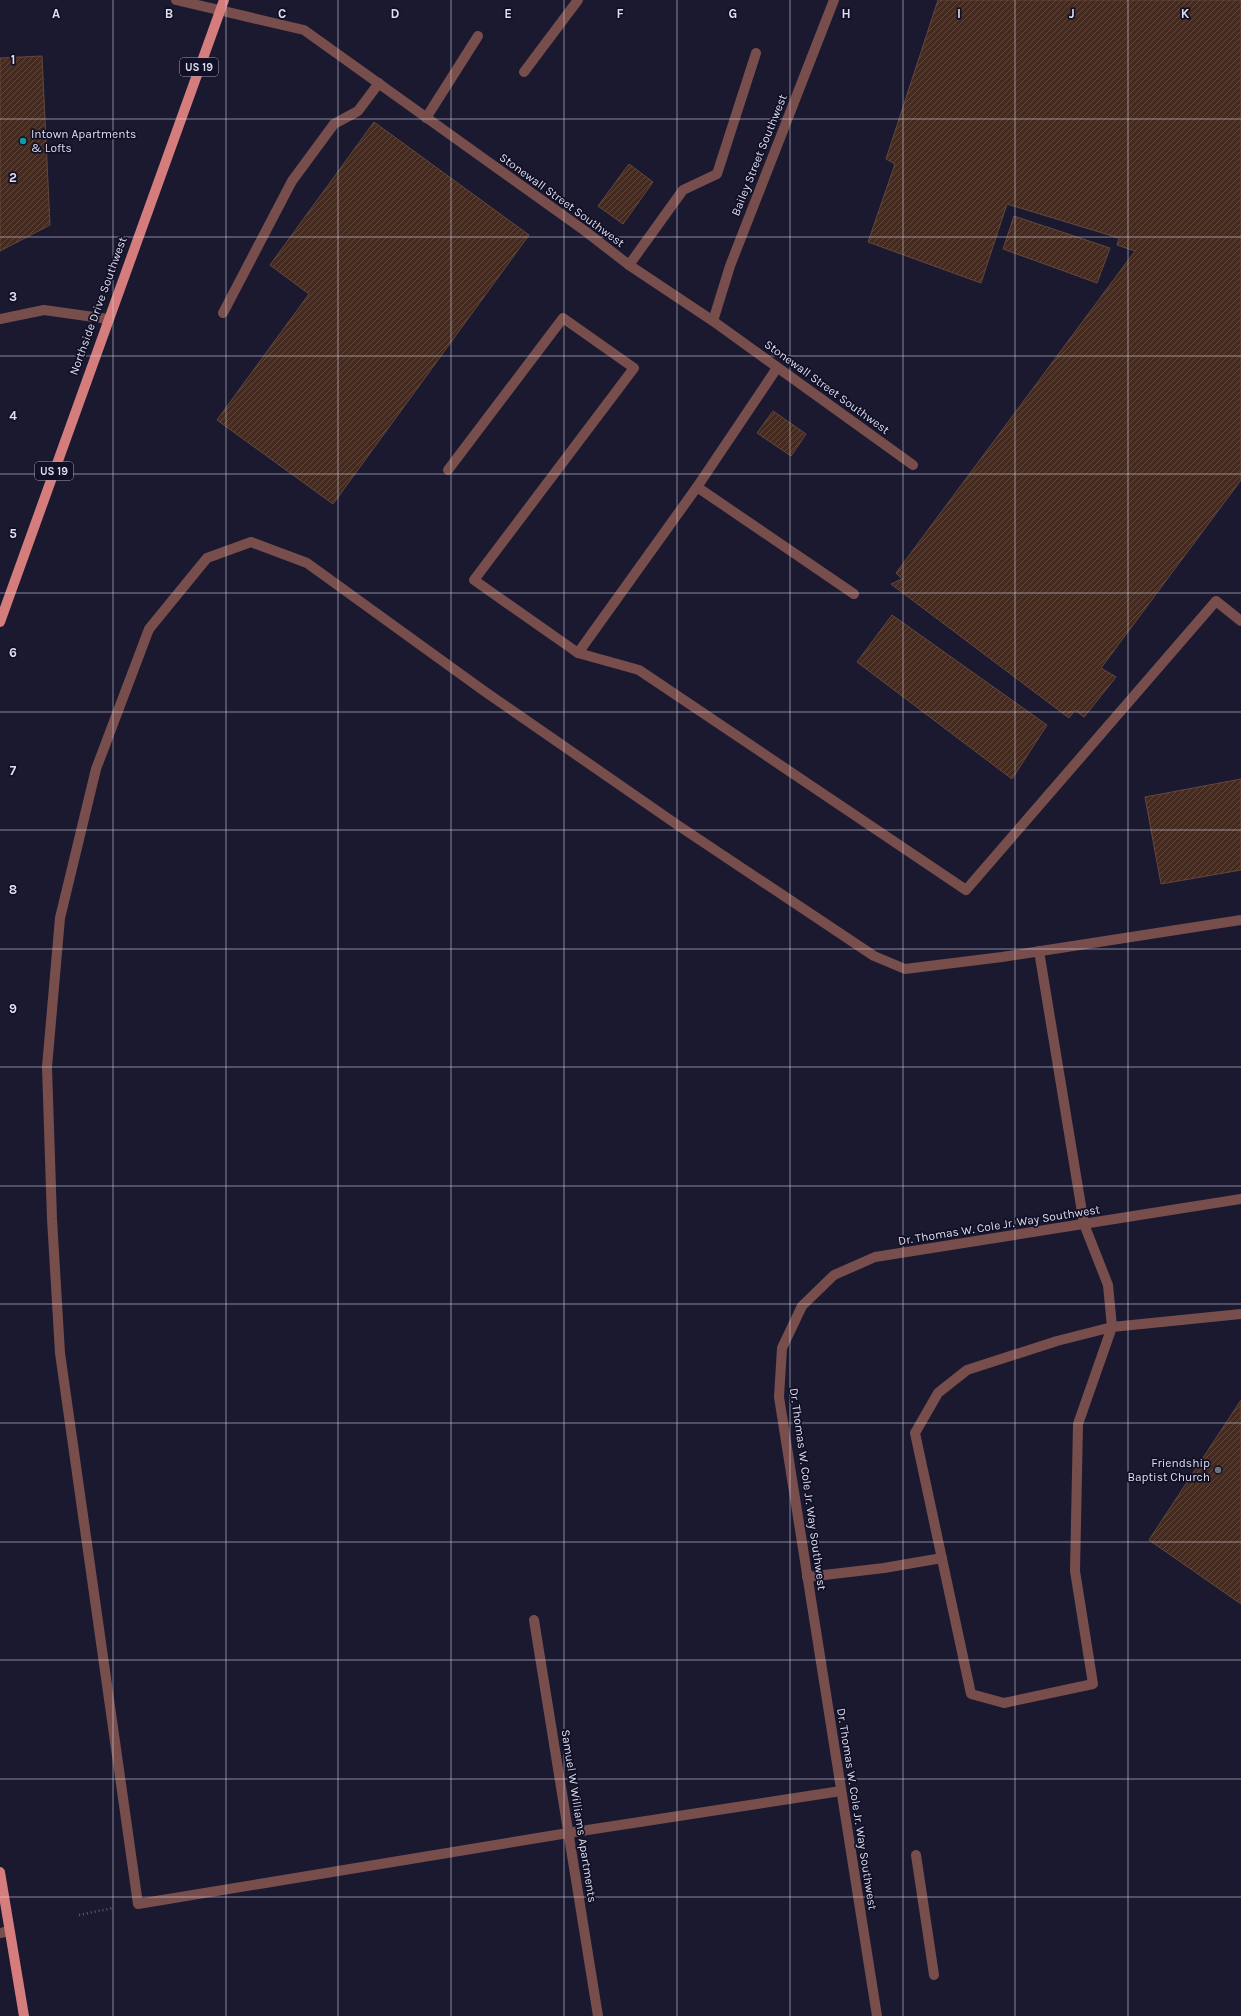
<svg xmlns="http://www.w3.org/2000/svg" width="1241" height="2016" font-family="Karla,sans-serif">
<defs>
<pattern id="building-hatch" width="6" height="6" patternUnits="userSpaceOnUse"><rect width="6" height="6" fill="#452a1f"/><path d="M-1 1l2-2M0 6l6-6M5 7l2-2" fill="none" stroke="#5f4840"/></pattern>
</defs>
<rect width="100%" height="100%" fill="#1b1930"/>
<g fill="url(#building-hatch)" stroke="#64473c">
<path d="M 938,0 L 1241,0 L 1241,480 L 1101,668 L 1116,677 L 1084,717 L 1075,710 L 1069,718 L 891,584 L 902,579 L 896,573 L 1135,251 L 1117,245 L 1119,238 L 1007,204 L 981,283 L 868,242 L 895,164 L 886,159 Z"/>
<path d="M 42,56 L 50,225 L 0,251 L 0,58 Z"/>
<path d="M 374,122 L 529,235 L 333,504 L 217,420 L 309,294 L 270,265 Z"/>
<path d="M 629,164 L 653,182 L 623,224 L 598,206 Z"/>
<path d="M 1014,216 L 1110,248 L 1097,283 L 1003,249 Z"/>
<path d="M 773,411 L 806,434 L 791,456 L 757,433 Z"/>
<path d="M 892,615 L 1047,725 L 1012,779 L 857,662 Z"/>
<path d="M 1241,779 L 1241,870 L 1161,884 L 1145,797 Z"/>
<path d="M 1241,1400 L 1241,1604 L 1149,1540 Z"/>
</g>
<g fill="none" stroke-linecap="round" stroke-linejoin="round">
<path stroke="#5e5d72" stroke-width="2.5" stroke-dasharray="1 3" stroke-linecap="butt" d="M 79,1915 L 113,1908"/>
<g stroke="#784e4c" stroke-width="10">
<path d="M 176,0 L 304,30 L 585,231 L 629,265 L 713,321 L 913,465"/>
<path d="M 524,72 L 578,0"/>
<path d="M 426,118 L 478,36"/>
<path d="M 629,265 L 683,190 L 717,174 L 756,53"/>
<path d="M 223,313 L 292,181 L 334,124 L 358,111 L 379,83"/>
<path d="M 0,319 L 44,310 L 108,319"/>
<path d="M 713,321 L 730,266 L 834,0"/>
<path d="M 448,470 L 563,318 L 634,368 L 474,580 L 578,653 L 697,487 L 777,368"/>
<path d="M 697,487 L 854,594"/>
<path d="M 578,653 L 639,670 L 966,890 L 1216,601 L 1241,621"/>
<path d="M 1039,951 L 1084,1224 L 1108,1285 L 1112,1327 L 1078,1424 L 1075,1571 L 1093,1684 L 1004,1703 L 971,1694 L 915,1433 L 938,1393 L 967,1370 L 1057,1341 L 1112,1327 L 1241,1314"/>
<path d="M 807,1577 L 884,1568 L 942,1558"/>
<path d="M 534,1620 L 598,2016"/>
<path d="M 841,1791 L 568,1833 L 138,1904 L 60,1353 L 52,1219 L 47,1067 L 60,918 L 96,769 L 149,629 L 207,558 L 251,542 L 307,563 L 484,691 L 679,826 L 874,956 L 905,969 L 1002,957 L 1241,920"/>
<path d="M 916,1855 L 934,1975"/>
<path d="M 0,1933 L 9,1931"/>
<path d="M 877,2016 L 779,1397 L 782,1348 L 802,1306 L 834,1275 L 875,1257 L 1241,1199"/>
</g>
<g stroke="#d57d7c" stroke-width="10">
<path d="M 0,622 L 224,0"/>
<path d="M 0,1872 L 24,2016"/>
</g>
</g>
<path fill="none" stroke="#dedeef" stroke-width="1" stroke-opacity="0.55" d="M 113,0 L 113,2016M 226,0 L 226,2016M 338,0 L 338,2016M 451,0 L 451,2016M 564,0 L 564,2016M 677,0 L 677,2016M 790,0 L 790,2016M 903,0 L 903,2016M 1015,0 L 1015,2016M 1128,0 L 1128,2016M 0,119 L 1241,119M 0,237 L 1241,237M 0,356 L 1241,356M 0,474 L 1241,474M 0,593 L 1241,593M 0,712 L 1241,712M 0,830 L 1241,830M 0,949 L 1241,949M 0,1067 L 1241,1067M 0,1186 L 1241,1186M 0,1304 L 1241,1304M 0,1423 L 1241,1423M 0,1542 L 1241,1542M 0,1660 L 1241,1660M 0,1779 L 1241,1779M 0,1897 L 1241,1897"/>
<circle fill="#0f9aa8" stroke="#121026" stroke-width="1.5" cx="23" cy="141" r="4"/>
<circle fill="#6b7280" stroke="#121026" stroke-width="1.5" cx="1218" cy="1470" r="4"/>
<g text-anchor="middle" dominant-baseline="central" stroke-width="3.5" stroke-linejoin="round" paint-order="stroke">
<g fill="#121026" stroke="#a1a0b3" stroke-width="1">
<rect x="180" y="58" width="38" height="18" rx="3"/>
<rect x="35" y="462" width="38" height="18" rx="3"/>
</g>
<g font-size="11" font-weight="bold" fill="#dedeef">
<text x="199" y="67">US 19</text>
<text x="54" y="471">US 19</text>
</g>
<g font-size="12" fill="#dedeef" stroke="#121026" text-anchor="start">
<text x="31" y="134">Intown Apartments<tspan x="31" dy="14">&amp; Lofts</tspan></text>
<text x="1210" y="1463" text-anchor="end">Friendship<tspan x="1210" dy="14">Baptist Church</tspan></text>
</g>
<g font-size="12" fill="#dedeef" stroke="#121026">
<text transform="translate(759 155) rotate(-68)">Bailey Street Southwest</text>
<text transform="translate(562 200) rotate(36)">Stonewall Street Southwest</text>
<text transform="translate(98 306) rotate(-70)">Northside Drive Southwest</text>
<text transform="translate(827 387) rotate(36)">Stonewall Street Southwest</text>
<text transform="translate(999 1225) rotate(-9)">Dr. Thomas W. Cole Jr. Way Southwest</text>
<text transform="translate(808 1489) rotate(82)">Dr. Thomas W. Cole Jr. Way Southwest</text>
<text transform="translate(857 1809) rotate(81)">Dr. Thomas W. Cole Jr. Way Southwest</text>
<text transform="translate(579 1816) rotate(81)">Samuel W Williams Apartments</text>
</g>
</g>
<g font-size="13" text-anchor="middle" font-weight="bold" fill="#dedeef" stroke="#121026" stroke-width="3.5" stroke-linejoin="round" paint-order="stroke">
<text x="56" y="18">A</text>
<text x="169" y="18">B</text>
<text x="282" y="18">C</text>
<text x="395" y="18">D</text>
<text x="508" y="18">E</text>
<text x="620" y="18">F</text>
<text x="733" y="18">G</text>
<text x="846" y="18">H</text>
<text x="959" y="18">I</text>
<text x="1072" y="18">J</text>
<text x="1185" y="18">K</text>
<text x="13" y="64">1</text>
<text x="13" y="182">2</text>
<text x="13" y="301">3</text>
<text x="13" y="420">4</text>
<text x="13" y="538">5</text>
<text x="13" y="657">6</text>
<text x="13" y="775">7</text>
<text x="13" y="894">8</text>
<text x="13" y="1013">9</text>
</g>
</svg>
